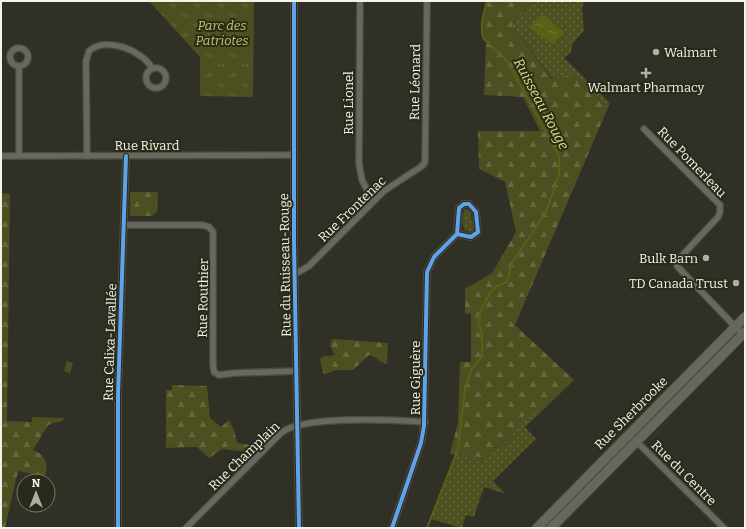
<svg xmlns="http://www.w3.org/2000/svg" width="746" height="529" font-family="Bitter,serif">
<defs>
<pattern id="grass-dots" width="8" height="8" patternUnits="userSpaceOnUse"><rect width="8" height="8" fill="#4c4f20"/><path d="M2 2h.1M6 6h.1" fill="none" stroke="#666940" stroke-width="1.8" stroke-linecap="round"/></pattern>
<pattern id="forest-firs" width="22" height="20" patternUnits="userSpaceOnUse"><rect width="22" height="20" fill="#4c4f20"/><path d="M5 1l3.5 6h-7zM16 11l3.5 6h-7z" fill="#666940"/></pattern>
<pattern id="park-tufts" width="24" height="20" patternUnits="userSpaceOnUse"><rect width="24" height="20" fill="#4c4f20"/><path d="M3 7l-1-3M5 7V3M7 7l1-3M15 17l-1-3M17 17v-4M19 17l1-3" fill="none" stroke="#666940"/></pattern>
<pattern id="water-ripples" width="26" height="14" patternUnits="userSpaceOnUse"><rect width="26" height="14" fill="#5c6016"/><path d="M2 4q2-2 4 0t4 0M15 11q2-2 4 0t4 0" fill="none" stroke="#747738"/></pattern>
</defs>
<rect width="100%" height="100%" fill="#303027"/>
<g fill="url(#grass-dots)" fill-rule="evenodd">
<path d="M 531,1 L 566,1 L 575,3 L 578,1 L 584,1 L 582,8 L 584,31 L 573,43 L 571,52 L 564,58 L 610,103 L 603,105 L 572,75 L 553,79 L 512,26 ZM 543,14 L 565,32 L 553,45 L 530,27 Z"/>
<path d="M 465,209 L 470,212 L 474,227 L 472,232 L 466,231 C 461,227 462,214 465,209 Z"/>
<path d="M 531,412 L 541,412 L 525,427 L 536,439 L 493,481 L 506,494 L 484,487 L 474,517 L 466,515 L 462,528 L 430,519 L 456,455 L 476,458 L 483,462 L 493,448 L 509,444 C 514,430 517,418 531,412 Z"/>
</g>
<g fill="url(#forest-firs)">
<path d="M 485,1 L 531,1 L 512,26 L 552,79 L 572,75 L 603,105 L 610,103 L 515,325 L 574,380 L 541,412 C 518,411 516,426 509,444 C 497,447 490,445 489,460 L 483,462 L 476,458 L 450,454 L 458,422 L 460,362 L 471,362 L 471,314 L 465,313 L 465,289 L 492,273 L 516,232 L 505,182 L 479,169 L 478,131 L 540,131 L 523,97 L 484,95 L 486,41 L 482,33 Z"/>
<path d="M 130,192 L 158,192 L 157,212 L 152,216 L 130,216 Z"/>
<path d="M 1,193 L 10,194 L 7,421 L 32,422 L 32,417 L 64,418 L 62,421 L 48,425 L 33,450 C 47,454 51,470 41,481 L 34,481 L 34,474 L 18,471 L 5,528 L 1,528 Z"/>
<path d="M 332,339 L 388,343 L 387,364 C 379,363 377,356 369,355 L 353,370 L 336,370 L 326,374 L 323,373 L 320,359 L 322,357 L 335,355 L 330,345 Z"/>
<path d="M 172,385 L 207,386 L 210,418 L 221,427 L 229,420 L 234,430 L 237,443 L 250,445 L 249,452 L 222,449 L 209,458 L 197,447 L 166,448 L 166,390 L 172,390 Z"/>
</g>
<g fill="url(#park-tufts)">
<path d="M 149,1 L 254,1 L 253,97 L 200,96 L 200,57 Z"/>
<path d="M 67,361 L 73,363 L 70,373 L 64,371 Z"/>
</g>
<path fill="url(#water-ripples)" d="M 543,14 L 565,32 L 553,45 L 529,27 Z"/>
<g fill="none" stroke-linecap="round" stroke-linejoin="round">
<path stroke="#5c6016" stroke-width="2" d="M 427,528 L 458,449 L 465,389 L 471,371 L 482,356 L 482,334 L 478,320 L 480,313 L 489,294 L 497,286 L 507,282 L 512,263 L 546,212 L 559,175 L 559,156 L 507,61 L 483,38 C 480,25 483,11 489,1"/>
<g stroke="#4a4b43" stroke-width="8">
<g id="minor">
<path d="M 294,1 L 294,240 L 299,528"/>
<path d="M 360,1 L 359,164 L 362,180 L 373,201"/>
<circle cx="19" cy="57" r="9"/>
<path d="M 19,66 L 19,156"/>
<circle cx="156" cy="78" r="10"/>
<path d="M 644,129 L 720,205 L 720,212 L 718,217 L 678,260 L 677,266 L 744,336"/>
<path d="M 1,156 L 294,155"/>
<path d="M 87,156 L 86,61 L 89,51 C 106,36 142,50 152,68"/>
<path d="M 124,225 L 202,225 L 209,227 L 213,232 L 213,364 L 214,372 L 219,375 L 235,373 L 296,371"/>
<path d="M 295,274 L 309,266 L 384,191 L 422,166 L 425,162 L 427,1"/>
<path d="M 635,440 L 724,528"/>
<path d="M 118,528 L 118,395 L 126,156"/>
<path d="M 186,528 L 281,433 C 302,415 394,420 425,422"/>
<path d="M 392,528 L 421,443 L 424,426 L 427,272 L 434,257 L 457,234 L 459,208 L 464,204 L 469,204 L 476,212 L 478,232 L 471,237 L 457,234"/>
</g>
</g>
<g stroke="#4a4b43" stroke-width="11">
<g id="primary">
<path d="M 537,528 L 745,317"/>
<path d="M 551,528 L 745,332"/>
</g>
</g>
<use href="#minor" stroke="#67685e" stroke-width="5.5"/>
<use href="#primary" stroke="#67675b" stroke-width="9"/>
<g stroke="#292a19" stroke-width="6">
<g id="cycleway">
<path d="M 294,1 L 294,240 L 299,528"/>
<path d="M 118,528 L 118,395 L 126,156"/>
<path d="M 392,528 L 421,443 L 424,426 L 427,272 L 434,257 L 457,234 L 459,208 L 464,204 L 469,204 L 476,212 L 478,232 L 471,237 L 457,234"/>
</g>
</g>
<use href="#cycleway" stroke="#60a3ed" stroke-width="4"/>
</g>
<g fill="#afafa5" stroke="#292a19" stroke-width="1.5">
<circle cx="656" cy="52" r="4"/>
<path d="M644 67h4v4h4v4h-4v4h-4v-4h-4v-4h4z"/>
<circle cx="706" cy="258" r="4"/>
<circle cx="736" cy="283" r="4"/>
</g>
<g text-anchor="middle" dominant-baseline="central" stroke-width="4" stroke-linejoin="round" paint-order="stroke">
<g font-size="13" font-style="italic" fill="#c0c960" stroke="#292a19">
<text x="222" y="25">Parc des<tspan x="222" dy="15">Patriotes</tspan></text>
</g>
<g font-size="13" fill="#f3f4e9" stroke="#292a19" text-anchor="end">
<text x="664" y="52" text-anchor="start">Walmart</text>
<text x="646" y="87" text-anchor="middle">Walmart Pharmacy</text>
<text x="698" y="258">Bulk Barn</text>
<text x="728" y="283">TD Canada Trust</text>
</g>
<g font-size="13" fill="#f3f4e9" stroke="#292a19">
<text transform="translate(415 82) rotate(-89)">Rue Léonard</text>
<text transform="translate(348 103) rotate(-90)">Rue Lionel</text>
<text x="147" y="145">Rue Rivard</text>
<text transform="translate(692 162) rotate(46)">Rue Pomerleau</text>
<text transform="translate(352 209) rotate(-44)">Rue Frontenac</text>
<text transform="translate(285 265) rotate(-91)">Rue du Ruisseau-Rouge</text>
<text transform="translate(203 298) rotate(-89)">Rue Routhier</text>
<text transform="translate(110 342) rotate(-88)">Rue Calixa-Lavallée</text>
<text transform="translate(415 378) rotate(-90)">Rue Giguère</text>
<text transform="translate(631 413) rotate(-45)">Rue Sherbrooke</text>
<text transform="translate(244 456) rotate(-44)">Rue Champlain</text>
<text transform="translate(684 473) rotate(45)">Rue du Centre</text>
</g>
<g font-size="14" font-style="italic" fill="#dae37a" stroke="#292a19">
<text transform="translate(541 104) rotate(62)">Ruisseau Rouge</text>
</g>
</g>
<rect width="746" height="529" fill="none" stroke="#f3f4e9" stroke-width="4"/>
<g transform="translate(36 493)"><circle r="19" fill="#292a19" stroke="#7a7b6c"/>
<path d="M0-3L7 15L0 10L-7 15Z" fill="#afafa5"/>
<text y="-6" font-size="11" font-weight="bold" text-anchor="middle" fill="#f3f4e9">N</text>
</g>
</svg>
